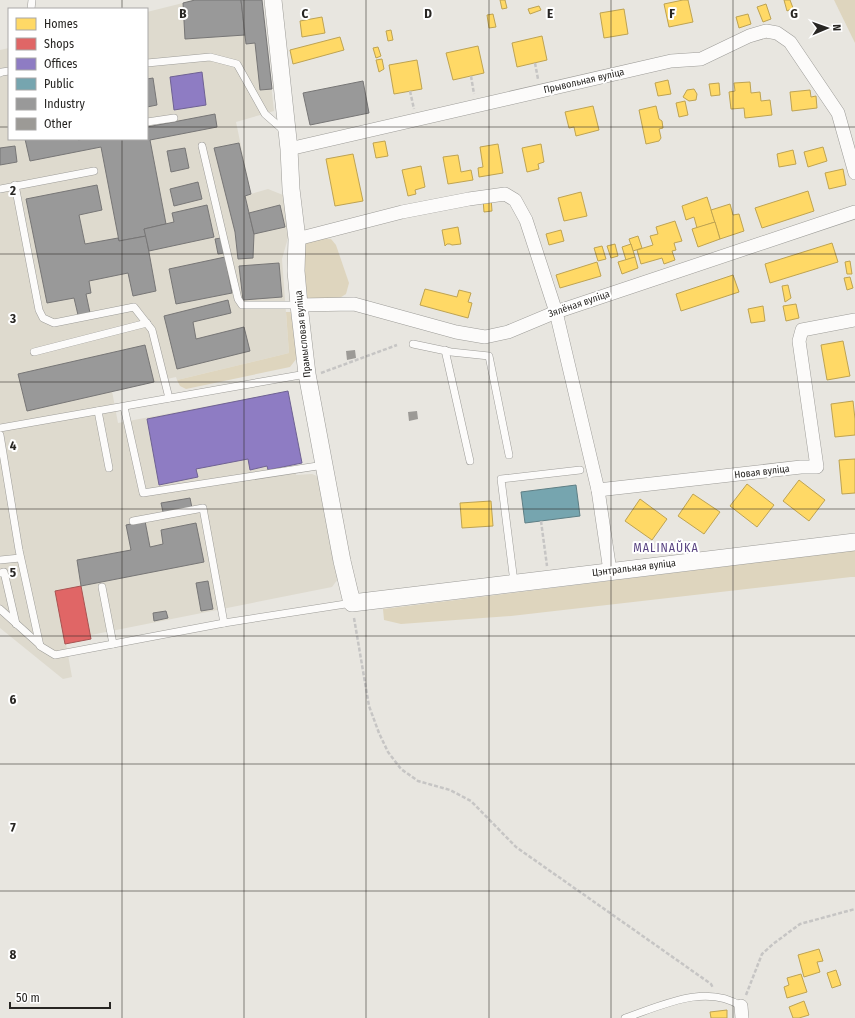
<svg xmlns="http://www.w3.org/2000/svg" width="855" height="1018" font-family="'Fira Sans Condensed',sans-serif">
<rect width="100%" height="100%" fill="#e8e6e0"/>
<path fill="#dedace" d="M 195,0 L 262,0 L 274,111 L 236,122 L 251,194 L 268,189 L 283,195 L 290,231 L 282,259 L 289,353 L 177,380 L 176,377 L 112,391 L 118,423 L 288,391 L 296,475 L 312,474 L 317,476 L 320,481 L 338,579 L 332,587 L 91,635 L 91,639 L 66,644 L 72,677 L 63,679 L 0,628 L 0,50 L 9,48 L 9,139 L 147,139 L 147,12 Z"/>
<g fill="#ded5be">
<path d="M 834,0 L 855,0 L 855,43 Z"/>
<path d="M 324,238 L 331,239 L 336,245 L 349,283 L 346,294 L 338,299 L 314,301 L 304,297 L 303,249 L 306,241 Z"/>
<path d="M 286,312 L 291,312 L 297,358 L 290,367 L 186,389 L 180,386 L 177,380 L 289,353 Z"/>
<path d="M 855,550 L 855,577 L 851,577 L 511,616 L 401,624 L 384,620 L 383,609 Z"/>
</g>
<g fill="#ffd966" stroke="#bea352">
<path d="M 500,0 L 505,0 L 507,8 L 502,9 Z"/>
<path d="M 683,0 L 688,0 L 693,22 L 669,27 L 664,4 Z"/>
<path d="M 784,0 L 790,0 L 793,8 L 787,11 Z"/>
<path d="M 766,4 L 771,19 L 763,22 L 757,7 Z"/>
<path d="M 539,6 L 541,10 L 530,14 L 528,9 Z"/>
<path d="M 624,9 L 628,34 L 604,38 L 600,13 Z"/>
<path d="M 493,14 L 496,27 L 489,28 L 487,15 Z"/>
<path d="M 748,14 L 751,24 L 739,28 L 736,17 Z"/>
<path d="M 322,17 L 325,33 L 302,37 L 300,21 Z"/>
<path d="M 391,30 L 393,40 L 388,41 L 386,31 Z"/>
<path d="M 542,36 L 547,60 L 517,67 L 512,43 Z"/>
<path d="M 340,37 L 344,50 L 293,64 L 290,50 Z"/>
<path d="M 478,46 L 484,73 L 453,80 L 446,53 Z"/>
<path d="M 378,47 L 381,56 L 376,58 L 373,48 Z"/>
<path d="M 382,59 L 384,69 L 379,72 L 376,60 Z"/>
<path d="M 417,60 L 422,89 L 394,94 L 389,65 Z"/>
<path d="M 668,80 L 671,94 L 658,96 L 655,83 Z"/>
<path d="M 750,82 L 751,93 L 760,92 L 761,101 L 770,100 L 772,115 L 745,118 L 744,108 L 731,109 L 729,92 L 735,91 L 734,83 Z"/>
<path d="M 719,83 L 720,95 L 711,96 L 709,84 Z"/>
<path d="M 694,89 L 697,94 L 696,100 L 689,101 L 683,97 L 687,90 Z"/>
<path d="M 810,90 L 811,97 L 816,96 L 817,108 L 792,111 L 790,92 Z"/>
<path d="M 685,101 L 688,115 L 679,117 L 676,103 Z"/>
<path d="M 593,106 L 599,130 L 576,136 L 574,127 L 569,128 L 565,112 Z"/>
<path d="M 656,106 L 659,119 L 662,121 L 663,128 L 659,129 L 661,138 L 659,141 L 646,144 L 639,110 Z"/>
<path d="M 385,141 L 388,156 L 376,158 L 373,143 Z"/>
<path d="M 498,144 L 503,173 L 479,177 L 478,168 L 483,167 L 480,147 Z"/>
<path d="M 541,144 L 544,162 L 538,164 L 539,169 L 527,172 L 522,148 Z"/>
<path d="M 823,147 L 827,161 L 808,167 L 804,152 Z"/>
<path d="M 793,150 L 796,164 L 779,167 L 777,154 Z"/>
<path d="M 353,154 L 363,201 L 335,206 L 326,159 Z"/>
<path d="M 458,155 L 461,172 L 471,170 L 473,180 L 448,184 L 443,157 Z"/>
<path d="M 421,166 L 425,187 L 415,190 L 416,194 L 408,196 L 402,170 Z"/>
<path d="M 843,169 L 846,185 L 829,189 L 825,173 Z"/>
<path d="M 808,191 L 814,211 L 762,228 L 755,208 Z"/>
<path d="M 581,192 L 587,216 L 564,221 L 558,198 Z"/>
<path d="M 707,197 L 715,222 L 697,228 L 694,217 L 686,220 L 682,206 Z"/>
<path d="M 491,198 L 492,211 L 484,212 L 483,199 Z"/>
<path d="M 730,204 L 733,215 L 739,214 L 744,231 L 720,239 L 711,210 Z"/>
<path d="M 675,221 L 682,241 L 674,243 L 676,250 L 672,251 L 675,260 L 664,264 L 662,258 L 641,264 L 637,250 L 653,245 L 650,236 L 658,234 L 656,227 Z"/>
<path d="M 715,222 L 720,239 L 698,247 L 692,229 Z"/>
<path d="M 458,227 L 461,244 L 452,245 L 450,244 L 447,244 L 445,246 L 442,230 Z"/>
<path d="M 561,230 L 564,241 L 549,245 L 546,234 Z"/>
<path d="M 638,236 L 642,248 L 633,251 L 629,239 Z"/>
<path d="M 832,243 L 838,262 L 770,283 L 765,264 Z"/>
<path d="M 615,244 L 618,256 L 611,258 L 607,246 Z"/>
<path d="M 631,244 L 635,257 L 626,260 L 622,247 Z"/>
<path d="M 602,246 L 606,259 L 598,261 L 594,248 Z"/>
<path d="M 635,257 L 638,268 L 622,274 L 618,262 Z"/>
<path d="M 850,261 L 852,274 L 847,274 L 845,262 Z"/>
<path d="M 597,262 L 601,276 L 560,288 L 556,275 Z"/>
<path d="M 733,275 L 739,292 L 681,311 L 676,294 Z"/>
<path d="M 850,277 L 853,288 L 847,290 L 844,278 Z"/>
<path d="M 788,285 L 791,298 L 785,302 L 782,286 Z"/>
<path d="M 425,289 L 457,297 L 459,290 L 471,293 L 468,302 L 472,303 L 468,318 L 420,305 Z"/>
<path d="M 796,304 L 799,318 L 786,321 L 783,306 Z"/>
<path d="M 763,306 L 765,321 L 751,323 L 748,309 Z"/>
<path d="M 843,341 L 850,376 L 827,380 L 821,345 Z"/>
<path d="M 853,401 L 855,419 L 855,435 L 835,437 L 831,404 Z"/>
<path d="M 855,459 L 855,493 L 842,494 L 839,460 Z"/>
<path d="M 799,480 L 825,500 L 809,521 L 783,501 Z"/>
<path d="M 747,484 L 774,505 L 757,527 L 730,506 Z"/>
<path d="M 693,494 L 720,512 L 704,534 L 678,516 Z"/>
<path d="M 640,499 L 667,519 L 652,540 L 625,521 Z"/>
<path d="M 491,501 L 493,526 L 462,528 L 460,503 Z"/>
<path d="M 819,949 L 823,961 L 817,962 L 820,972 L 804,977 L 798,955 Z"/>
<path d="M 836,970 L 841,985 L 832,988 L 827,973 Z"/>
<path d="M 801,974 L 807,992 L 787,998 L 784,987 L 789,985 L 787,978 Z"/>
<path d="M 804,1001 L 809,1015 L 799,1018 L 793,1018 L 789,1007 Z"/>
<path d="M 727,1010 L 727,1018 L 711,1018 L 710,1012 Z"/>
</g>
<path fill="#e06666" stroke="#a95352" d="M 81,586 L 91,639 L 65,644 L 55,591 Z"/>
<g fill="#8e7cc3" stroke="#6f6293">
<path d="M 202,72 L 206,105 L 174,110 L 170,77 Z"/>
<path d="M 288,391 L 302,463 L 268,470 L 267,466 L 250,470 L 248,459 L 196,469 L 198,477 L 159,485 L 147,419 Z"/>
</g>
<path fill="#76a5af" stroke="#5f7f85" d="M 576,485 L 580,516 L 525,523 L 521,492 Z"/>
<g fill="#999" stroke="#777676">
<path d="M 195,0 L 241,0 L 245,35 L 185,39 L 183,3 Z"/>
<path d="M 241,0 L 262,0 L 272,89 L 260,90 L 255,43 L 246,44 Z"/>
<path d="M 153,78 L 157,105 L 147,107 L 147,79 Z"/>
<path d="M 363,81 L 369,113 L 310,125 L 303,93 Z"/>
<path d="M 215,114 L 217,127 L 150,140 L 166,224 L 144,229 L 146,236 L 119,241 L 101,147 L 30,161 L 25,139 L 78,139 L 78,140 L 85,139 L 147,139 L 147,127 Z"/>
<path d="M 239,143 L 251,194 L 245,196 L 254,234 L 253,258 L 238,259 L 235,232 L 214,148 Z"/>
<path d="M 15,146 L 17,162 L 0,165 L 0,148 Z"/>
<path d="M 185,148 L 189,168 L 171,172 L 167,151 Z"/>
<path d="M 198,182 L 202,199 L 174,206 L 170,189 Z"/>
<path d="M 97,185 L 102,210 L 79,215 L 85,244 L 118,238 L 119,241 L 146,236 L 156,291 L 133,296 L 128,273 L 89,281 L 91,293 L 86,294 L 90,313 L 78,315 L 74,298 L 47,303 L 26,199 Z"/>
<path d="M 207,205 L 214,237 L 149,251 L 144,229 L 174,222 L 172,213 Z"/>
<path d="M 280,205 L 285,227 L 254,234 L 249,213 Z"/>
<path d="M 221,238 L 224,253 L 218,254 L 215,239 Z"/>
<path d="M 225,257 L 232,293 L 176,304 L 169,269 Z"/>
<path d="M 279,263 L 282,297 L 243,300 L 239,266 Z"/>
<path d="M 228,300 L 231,313 L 193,322 L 196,339 L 244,327 L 250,351 L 177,369 L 164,316 Z"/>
<path d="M 145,345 L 154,382 L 27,411 L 18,374 Z"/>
<path d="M 190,498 L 192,508 L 163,512 L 161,503 Z"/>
<path d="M 145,521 L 150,547 L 163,544 L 161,530 L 196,523 L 204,562 L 81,586 L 77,560 L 131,550 L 126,525 Z"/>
<path d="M 208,581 L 213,609 L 201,611 L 196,583 Z"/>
<path d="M 166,611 L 168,618 L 154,621 L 153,613 Z"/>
</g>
<g fill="#9c9a96">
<path d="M 355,350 L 356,358 L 347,360 L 346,351 Z"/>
<path d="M 417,411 L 418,419 L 409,421 L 408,412 Z"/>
</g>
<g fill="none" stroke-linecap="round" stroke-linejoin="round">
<g stroke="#9d9c98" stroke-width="8">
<g id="service">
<path d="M 31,9 L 32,0"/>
<path d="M 147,63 L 210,57 L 237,64 L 265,114 L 281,128 L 283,132"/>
<path d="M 0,73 L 2,72 L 9,71"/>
<path d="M 147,122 L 174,118"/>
<path d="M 202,146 L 238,299 L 242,305 L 299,305"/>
<path d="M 15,185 L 39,310 L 43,318 L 54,323 L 134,307 L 152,330 L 169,398"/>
<path d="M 0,189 L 94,171"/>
<path d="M 413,344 L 451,352 L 489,356 L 509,455"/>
<path d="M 445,350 L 470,461"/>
<path d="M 34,352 L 147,323"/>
<path d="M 124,407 L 143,493 L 324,465"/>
<path d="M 98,411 L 109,468"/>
<path d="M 0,428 L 306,374"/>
<path d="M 0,435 L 19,550 L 40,646 L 55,655 L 224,623 L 352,603"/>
<path d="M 133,521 L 203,508 L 224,623"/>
<path d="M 0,560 L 20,558"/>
<path d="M 0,573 L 4,572 L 16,624"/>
<path d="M 514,582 L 501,479 L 580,470"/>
<path d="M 102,587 L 113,644"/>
<path d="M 0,609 L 40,645"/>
<path d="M 625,1018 C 661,1006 705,983 741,1006"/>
</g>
</g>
<g stroke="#9d9c98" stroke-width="14">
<g id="minor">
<path d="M 289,149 L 671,61 L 701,59 L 749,36 L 766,31 L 777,33 L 790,42 L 838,113 L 855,173"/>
<path d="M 297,239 L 402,212 L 469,199 L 505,194 L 515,200 L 526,220 L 556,312 L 598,490 L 610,571"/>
<path d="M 299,305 L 354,304 L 456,332 L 485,337 L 508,332 L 556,312 L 855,212"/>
<path d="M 598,490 L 801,467 L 817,467 L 799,341 L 802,330 L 855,320"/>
<path d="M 741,1006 L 742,1018"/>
</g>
</g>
<g stroke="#9d9c98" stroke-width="18">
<path id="tertiary" d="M 273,0 L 289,149 L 291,189 L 297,239 L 296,271 L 299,305 L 307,374 L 342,561 L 352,603 L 855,542"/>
</g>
<g stroke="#c6c5c4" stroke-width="2.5" stroke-dasharray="4 2" stroke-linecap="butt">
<path d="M 535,63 L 538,79"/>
<path d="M 471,76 L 474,94"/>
<path d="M 410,91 L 414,109"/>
<path d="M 321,373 L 397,345"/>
<path d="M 541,521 L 547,566"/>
<path d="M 354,618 L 369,706 L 379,733 L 388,752 L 401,769 L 418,781 L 450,790 L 471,801 L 516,847 L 711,984 L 713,988"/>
<path d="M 746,995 L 762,954 L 773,944 L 800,924 L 855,909"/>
</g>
<use href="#service" stroke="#fcfbfa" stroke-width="7"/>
<use href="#minor" stroke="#fcfbfa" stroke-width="13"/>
<use href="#tertiary" stroke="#fcfbfa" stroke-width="17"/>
</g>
<path fill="none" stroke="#282623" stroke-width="1" stroke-opacity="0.55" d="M 122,0 L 122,9M 244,0 L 244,1018M 366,0 L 366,1018M 489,0 L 489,1018M 611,0 L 611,1018M 733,0 L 733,1018M 0,127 L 9,127M 147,127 L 855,127M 122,139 L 122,1018M 0,254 L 855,254M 0,382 L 855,382M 0,509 L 855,509M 0,636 L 855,636M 0,764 L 855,764M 0,891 L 855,891"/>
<g text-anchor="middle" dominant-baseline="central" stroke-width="4" stroke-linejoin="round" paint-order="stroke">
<g font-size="10" fill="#282623" stroke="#fff">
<text transform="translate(584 81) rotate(-13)">Прывольная вуліца</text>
<text transform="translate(579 304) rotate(-19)">Зялёная вуліца</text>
<text transform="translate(303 334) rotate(-96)">Прамысловая вуліца</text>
<text transform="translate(762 472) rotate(-7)">Новая вуліца</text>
<text transform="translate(634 568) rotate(-7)">Цэнтральная вуліца</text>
</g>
<g font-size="12" letter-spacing="1" fill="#5a4482" stroke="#fff">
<text x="666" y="548">MALINAŬKA</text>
</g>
</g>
<g font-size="13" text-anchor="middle" font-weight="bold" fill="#282623" stroke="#fff" stroke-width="4" stroke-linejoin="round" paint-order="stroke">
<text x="183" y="18">B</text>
<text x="305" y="18">C</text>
<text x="428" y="18">D</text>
<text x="550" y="18">E</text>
<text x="672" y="18">F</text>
<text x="794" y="18">G</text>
<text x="13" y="195">2</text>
<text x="13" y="323">3</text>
<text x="13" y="450">4</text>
<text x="13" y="577">5</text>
<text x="13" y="704">6</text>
<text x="13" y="832">7</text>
<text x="13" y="959">8</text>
</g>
<rect x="8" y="8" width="140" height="132" fill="#ffffff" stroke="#a9a8a7"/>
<rect x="16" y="18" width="20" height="12" fill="#ffd966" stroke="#a9a8a7"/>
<text x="44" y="28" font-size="12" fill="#282623">Homes</text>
<rect x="16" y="38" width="20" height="12" fill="#e06666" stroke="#a9a8a7"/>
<text x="44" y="48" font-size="12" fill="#282623">Shops</text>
<rect x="16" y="58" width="20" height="12" fill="#8e7cc3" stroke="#a9a8a7"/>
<text x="44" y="68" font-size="12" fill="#282623">Offices</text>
<rect x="16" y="78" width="20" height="12" fill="#76a5af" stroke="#a9a8a7"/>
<text x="44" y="88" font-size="12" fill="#282623">Public</text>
<rect x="16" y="98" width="20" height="12" fill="#999999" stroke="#a9a8a7"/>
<text x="44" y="108" font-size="12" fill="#282623">Industry</text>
<rect x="16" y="118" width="20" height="12" fill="#9c9a96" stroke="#a9a8a7"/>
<text x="44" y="128" font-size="12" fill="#282623">Other</text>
<g transform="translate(827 28) rotate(88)" stroke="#ffffff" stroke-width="3" paint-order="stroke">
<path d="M0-3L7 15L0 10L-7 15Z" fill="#282623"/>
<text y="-6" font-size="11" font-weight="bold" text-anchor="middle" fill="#282623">N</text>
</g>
<path d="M10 1002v6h100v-6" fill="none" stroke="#282623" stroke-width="2"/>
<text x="16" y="1002" font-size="12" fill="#282623" stroke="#ffffff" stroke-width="3" paint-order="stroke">50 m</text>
</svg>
